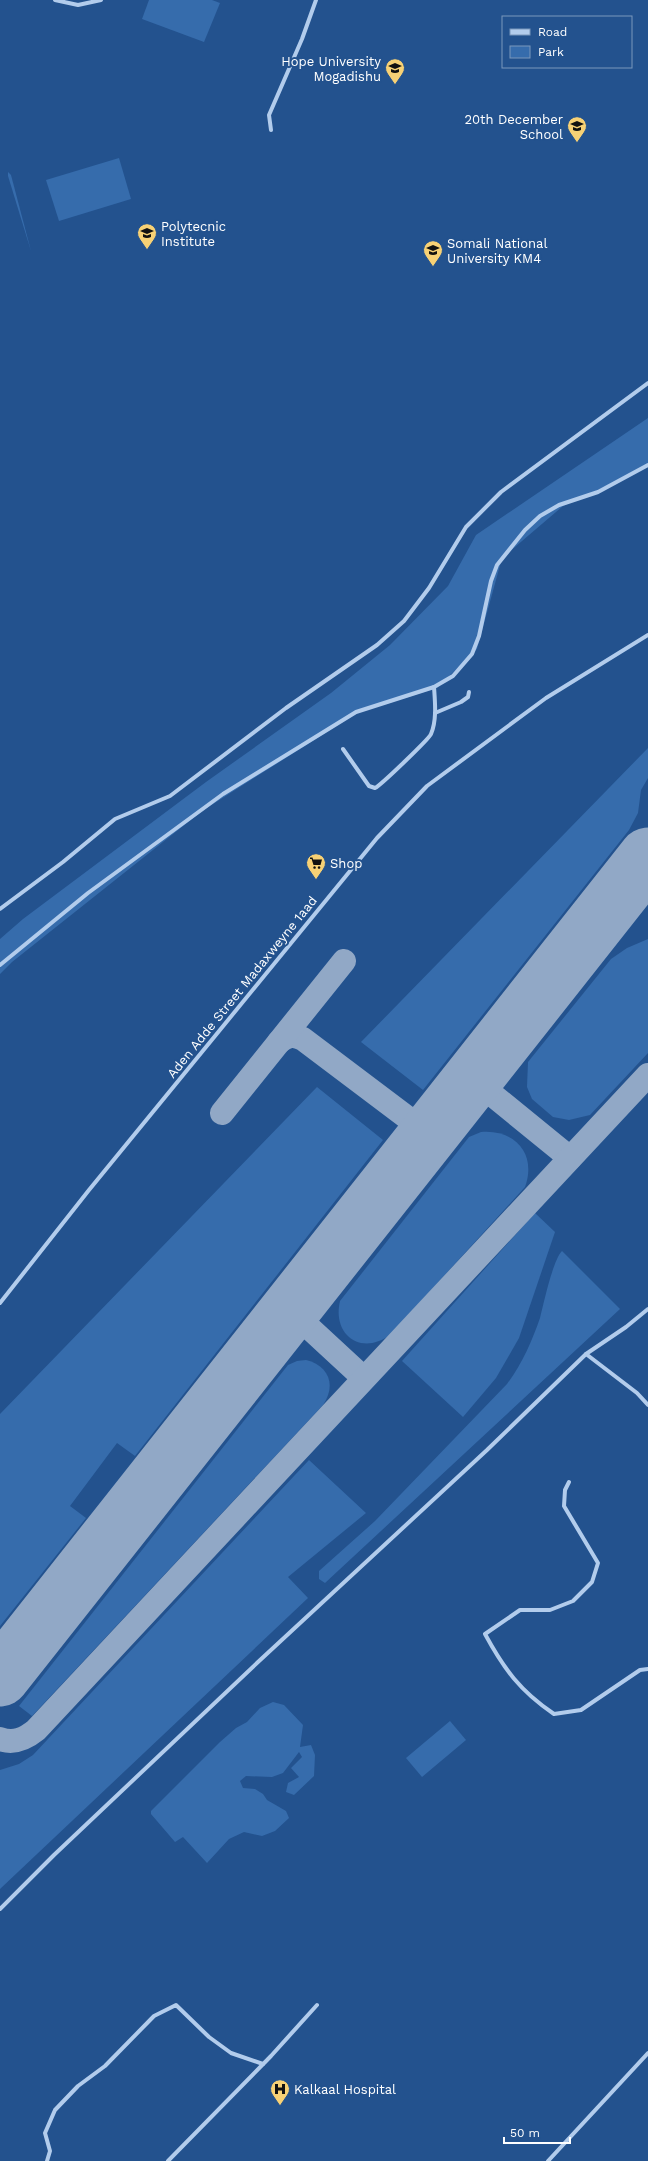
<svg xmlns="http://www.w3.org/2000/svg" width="648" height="2161" font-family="'Work Sans',sans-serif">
<rect width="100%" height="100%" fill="#23528e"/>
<g fill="#366cac">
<path d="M 149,0 L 212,0 L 220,3 L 204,42 L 142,19 Z"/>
<path d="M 119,158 L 131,199 L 59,221 L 46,180 Z"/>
<path d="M 8,172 L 11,175 L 31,251 L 8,176 Z"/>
<path d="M 648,418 L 648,467 L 563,506 L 502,558 L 477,649 L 437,688 L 357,713 L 202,811 L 12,962 L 0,974 L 0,939 L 23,919 L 206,782 L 331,693 L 390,645 L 448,586 L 476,535 Z"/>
<path d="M 648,748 L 648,778 L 641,790 L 638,813 L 629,830 L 423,1090 L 361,1042 Z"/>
<path d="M 648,939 L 648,1053 L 590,1115 L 569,1120 L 553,1117 L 532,1099 L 527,1087 L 528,1062 L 611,959 L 627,948 Z"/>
<path d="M 317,1087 L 383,1140 L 135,1456 L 117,1443 L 70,1506 L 86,1518 L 0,1626 L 0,1414 Z"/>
<path d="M 481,1132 C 515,1129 537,1154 525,1187 L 390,1335 C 361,1356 332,1335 340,1301 L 469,1137 Z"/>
<path d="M 535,1213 L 555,1232 L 519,1338 L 496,1378 L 463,1417 L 402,1361 Z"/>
<path d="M 562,1251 L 620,1309 L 325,1583 L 319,1579 L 319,1571 L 375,1521 L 507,1384 C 522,1364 532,1341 540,1318 C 544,1302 553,1260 562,1251 Z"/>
<path d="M 306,1360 C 328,1365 337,1385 323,1405 L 32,1716 L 19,1706 L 288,1365 L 297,1361 Z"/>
<path d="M 309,1460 L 366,1513 L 288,1577 L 308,1598 L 0,1889 L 0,1770 L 19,1764 L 33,1755 Z"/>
<path d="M 273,1702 L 284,1705 L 303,1725 L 300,1747 L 311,1745 L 315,1755 L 314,1776 L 294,1795 L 286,1792 L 288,1783 L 299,1777 L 291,1768 L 302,1757 L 299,1752 L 283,1773 L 272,1777 L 246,1776 L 240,1781 L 243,1788 L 255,1789 L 263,1794 L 267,1800 L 286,1811 L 289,1818 L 275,1831 L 262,1836 L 244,1832 L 229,1839 L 207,1863 L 183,1837 L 175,1842 L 151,1814 L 151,1811 L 220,1742 L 236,1728 L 247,1722 L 260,1708 Z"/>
<path d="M 450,1721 L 466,1740 L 422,1777 L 406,1758 Z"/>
</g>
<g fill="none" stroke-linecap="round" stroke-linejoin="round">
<g stroke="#91a8c6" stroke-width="24">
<path d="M 646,859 L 648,861"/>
<path d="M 279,1042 C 287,1035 294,1034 303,1039 L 429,1134"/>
<path d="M 473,1079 L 570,1158"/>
<path d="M 222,1113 L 344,961"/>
<path d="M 290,1310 L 356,1371"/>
<path d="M 0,1739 C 14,1744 25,1739 36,1730 L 648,1075"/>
</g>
<path stroke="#91a8c6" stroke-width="59" d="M 0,1677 L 648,857"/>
<g stroke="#b2ccec" stroke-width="4">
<path d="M 55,0 L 78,5 L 101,0"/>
<path d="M 271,130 L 269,115 L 302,39 L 316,0"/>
<path d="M 435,713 L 461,702 L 468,697 L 469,692"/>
<path d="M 343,749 L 369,786 L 375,788 C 381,785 429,739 431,734 C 437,720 435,702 434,687"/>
<path d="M 0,909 L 63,862 L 115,819 L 170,796 L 286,708 L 377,645 L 404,621 L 429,588 L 466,527 L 501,492 L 648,383"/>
<path d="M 0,965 L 88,893 L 223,794 L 356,712 L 434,687 L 453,676 L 472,654 L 479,636 L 491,581 L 497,565 L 525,530 L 540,516 L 559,505 L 598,492 L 648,465"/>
<path d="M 0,1303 L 89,1190 L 377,838 L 427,786 L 546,698 L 648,635"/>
<path d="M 586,1354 L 637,1393 L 648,1405"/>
<path d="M 569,1482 L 565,1490 L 564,1506 L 598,1563 L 592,1582 L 573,1601 L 550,1610 L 520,1610 L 485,1634 C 504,1669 520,1691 554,1714 L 581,1710 L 640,1670 L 648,1669"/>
<path d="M 0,1909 L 54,1855 L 258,1662 L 487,1450 L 586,1354 L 626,1327 L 648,1309"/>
<path d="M 47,2161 L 50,2151 L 45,2133 L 55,2110 L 78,2086 L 105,2066 L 154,2016 L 176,2005 L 209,2037 L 231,2053 L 263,2064"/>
<path d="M 168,2161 L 271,2056 L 317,2005"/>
<path d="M 548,2161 L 648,2053"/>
</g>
</g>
<defs>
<g id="university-pin" transform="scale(1)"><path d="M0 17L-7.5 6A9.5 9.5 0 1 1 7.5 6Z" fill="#f7d175" stroke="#23528e"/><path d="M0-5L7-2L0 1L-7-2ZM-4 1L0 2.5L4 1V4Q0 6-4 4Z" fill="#111"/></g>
<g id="school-pin" transform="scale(1)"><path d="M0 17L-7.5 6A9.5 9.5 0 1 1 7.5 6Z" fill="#f7d175" stroke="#23528e"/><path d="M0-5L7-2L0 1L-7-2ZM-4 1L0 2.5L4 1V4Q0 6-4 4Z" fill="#111"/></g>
<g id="supermarket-pin" transform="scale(1)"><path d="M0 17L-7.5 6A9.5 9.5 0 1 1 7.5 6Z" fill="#f7d175" stroke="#23528e"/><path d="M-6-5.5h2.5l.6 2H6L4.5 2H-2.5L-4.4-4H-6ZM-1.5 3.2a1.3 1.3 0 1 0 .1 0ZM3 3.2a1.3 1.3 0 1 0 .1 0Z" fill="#111"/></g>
<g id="hospital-pin" transform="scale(1)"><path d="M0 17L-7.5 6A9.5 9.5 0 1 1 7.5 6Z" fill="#f7d175" stroke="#23528e"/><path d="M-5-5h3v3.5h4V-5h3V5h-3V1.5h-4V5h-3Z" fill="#111"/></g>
</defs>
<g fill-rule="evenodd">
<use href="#university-pin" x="395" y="68"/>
<use href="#school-pin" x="577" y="126"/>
<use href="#school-pin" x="147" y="233"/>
<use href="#university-pin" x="433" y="250"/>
<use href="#supermarket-pin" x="316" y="863"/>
<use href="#hospital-pin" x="280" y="2089"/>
</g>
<g text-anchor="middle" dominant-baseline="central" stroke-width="4" stroke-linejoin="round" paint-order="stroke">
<g font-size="13" fill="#fff" stroke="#23528e" text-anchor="start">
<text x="381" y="61" text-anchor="end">Hope University<tspan x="381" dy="15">Mogadishu</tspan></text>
<text x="563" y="119" text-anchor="end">20th December<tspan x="563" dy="15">School</tspan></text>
<text x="161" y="226">Polytecnic<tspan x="161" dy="15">Institute</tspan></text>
<text x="447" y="243">Somali National<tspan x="447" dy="15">University KM4</tspan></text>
<text x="330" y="863">Shop</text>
<text x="294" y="2089">Kalkaal Hospital</text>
</g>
<g font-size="13" fill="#fff" stroke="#23528e">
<text transform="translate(242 987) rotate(-51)">Aden Adde Street Madaxweyne 1aad</text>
</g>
</g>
<rect x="502" y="16" width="130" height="52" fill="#23528e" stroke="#7b97bb"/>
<rect x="510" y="29" width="20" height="6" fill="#b2ccec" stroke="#7b97bb"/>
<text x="538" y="36" font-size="12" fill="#ffffff">Road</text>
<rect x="510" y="46" width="20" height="12" fill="#366cac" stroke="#7b97bb"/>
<text x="538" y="56" font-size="12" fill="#ffffff">Park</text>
<path d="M504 2137v6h66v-6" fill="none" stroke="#ffffff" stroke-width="2"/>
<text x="510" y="2137" font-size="12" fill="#ffffff" stroke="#23528e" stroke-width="3" paint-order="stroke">50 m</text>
</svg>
